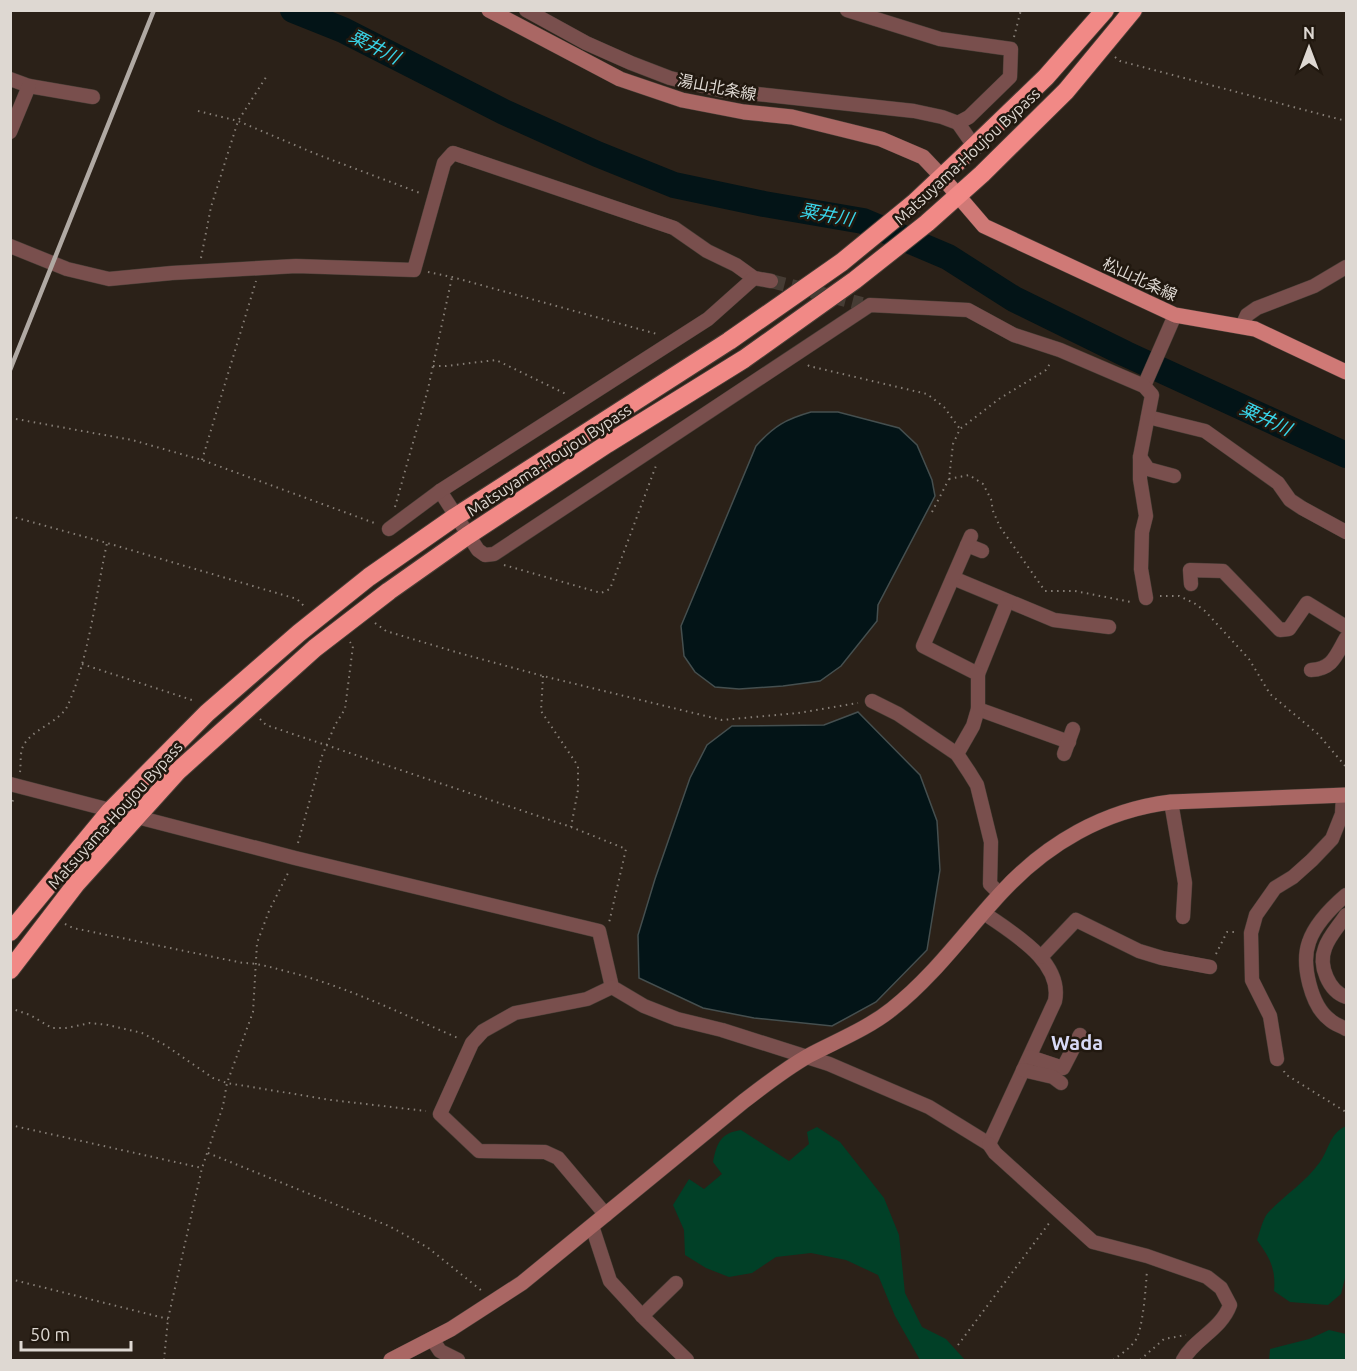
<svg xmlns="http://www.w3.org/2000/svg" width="1357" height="1371" font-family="Ubuntu,'Noto Sans JP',sans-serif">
<rect width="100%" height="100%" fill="#2b2118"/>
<g fill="#014027">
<path d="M 1346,1126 L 1346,1274 L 1341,1294 L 1328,1305 L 1290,1302 L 1274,1291 C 1276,1269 1270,1258 1257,1240 C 1260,1232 1262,1221 1267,1214 C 1283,1196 1305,1183 1320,1162 C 1329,1149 1330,1133 1346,1126 Z"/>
<path d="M 817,1127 L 840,1142 L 884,1198 L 899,1235 L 905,1293 L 922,1327 L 946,1339 L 965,1360 L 920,1360 L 895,1316 L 878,1275 L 846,1260 L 811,1253 L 776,1257 L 752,1273 L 729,1277 L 706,1268 L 685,1255 L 684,1230 L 673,1205 L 689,1179 L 704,1189 L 722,1174 L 713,1162 C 717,1142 721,1133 741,1130 L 789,1161 L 809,1144 L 807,1132 Z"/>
<path d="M 1329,1330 L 1346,1334 L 1346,1360 L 1269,1360 L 1270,1349 L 1309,1339 Z"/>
</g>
<g fill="#031417" stroke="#454f4f" stroke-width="1.5">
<path d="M 811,412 L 838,412 L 899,428 L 917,445 L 932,480 L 935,496 L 878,605 L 877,621 L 841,666 L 820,681 L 783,686 L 739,689 L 715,687 L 695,672 L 684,656 L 681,626 L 756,446 C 774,426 786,419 811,412 Z"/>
<path d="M 858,712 L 920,775 L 937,821 L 940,870 L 927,950 L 876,1002 L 832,1026 L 754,1018 L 703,1008 L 639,978 L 638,935 L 655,879 L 690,778 L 707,745 L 732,726 L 824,725 Z"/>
</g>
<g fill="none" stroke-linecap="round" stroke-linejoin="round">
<path stroke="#031417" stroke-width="26" d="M 293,10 L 343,30 L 504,112 L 597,154 L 674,185 L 764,204 L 863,221 L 948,257 L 1014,299 L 1126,354 L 1346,455"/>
<path stroke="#463c34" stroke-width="14" stroke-dasharray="14 7" stroke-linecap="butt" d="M 771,281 L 862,304"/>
<g stroke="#483e36" stroke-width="15">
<g id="street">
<path d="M 526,10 L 586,43 L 631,63 L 670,78 L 720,90 L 914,111 L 942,117 L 958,123 L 969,117 L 1010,77 L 1011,49 L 940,39 L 847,10"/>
<path d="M 10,79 L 29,86 L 93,97"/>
<path d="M 958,123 L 974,146"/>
<path d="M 10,132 L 29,86"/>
<path d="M 10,246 L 67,269 L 109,279 L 172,273 L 296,266 L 414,270 L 444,163 L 453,153 L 674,228 L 707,251 L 736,265 L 754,278 L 771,281"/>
<path d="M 1242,326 L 1247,315 L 1257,308 L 1314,286 L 1346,267"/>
<path d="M 1144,386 L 1175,315"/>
<path d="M 1148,417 L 1205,431 L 1278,483 L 1290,500 L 1302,508 L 1346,532"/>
<path d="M 1140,457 L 1148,469 L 1174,476"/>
<path d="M 440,491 L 478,550 L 485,555 L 494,554 L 870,305 L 968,310 L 1014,335 L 1060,350 L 1144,386 L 1152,395 L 1140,457 L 1140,479 L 1146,516 L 1142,532 L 1141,569 L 1146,598"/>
<path d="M 389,529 L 440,491 L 708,319 L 754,278"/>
<path d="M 967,545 L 982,551"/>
<path d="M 953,578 L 1054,620 L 1109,627"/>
<path d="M 1191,584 L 1190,570 L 1223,571 L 1280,630 L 1289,629 L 1307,603 L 1346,627"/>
<path d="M 1311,670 C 1333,669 1336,655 1346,638"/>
<path d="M 978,674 L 1007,602"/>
<path d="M 872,701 L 898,714 L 957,754 L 969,772 L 977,785 L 991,842 L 990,884 L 1000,894"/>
<path d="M 978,709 L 1069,742"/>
<path d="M 957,754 L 973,726 L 978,709 L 978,674 L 923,646 L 971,536"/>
<path d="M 1064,754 L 1073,729"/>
<path d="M 10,784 L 295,858 L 599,931 L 612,987 L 644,1006 L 677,1019 L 722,1030 L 829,1064 L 929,1107 L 989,1144 L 1055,1001 C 1063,961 1012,933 984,913"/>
<path d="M 1171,802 L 1185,883 L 1183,917"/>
<path d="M 1346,895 C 1332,907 1315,924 1309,942 C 1301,964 1311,1006 1330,1020 C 1334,1024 1341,1026 1346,1029"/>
<path d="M 1346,915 C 1339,926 1329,936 1325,948 C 1318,966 1329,991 1346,997"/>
<path d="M 1041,957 L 1076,920 L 1139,951 L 1162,958 L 1210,967"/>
<path d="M 1030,1057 L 1063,1068 L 1080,1035"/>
<path d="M 1277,1059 L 1270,1016 L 1252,980 L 1251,933 L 1256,915 L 1275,888 L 1293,877 L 1312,860 L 1332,839 L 1342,814 L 1343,796"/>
<path d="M 1023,1070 L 1053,1077 L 1061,1083"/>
<path d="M 989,1144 L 995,1153 L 1093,1242 L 1147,1256 L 1207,1277 L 1221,1288 L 1230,1305 C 1221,1330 1194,1339 1183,1360"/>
<path d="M 606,1215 L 558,1158 L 545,1152 L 479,1151 L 440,1114 L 472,1043 L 483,1031 L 515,1013 L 587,999 L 612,987"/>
<path d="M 592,1226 L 610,1281 L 645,1319 L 687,1360"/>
<path d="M 642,1316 L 676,1283"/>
<path d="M 432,1339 L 440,1351 L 458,1360"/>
</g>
</g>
<g stroke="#483e36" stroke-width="16">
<g id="secondary">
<path d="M 489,10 L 620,79 L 682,100 L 744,112 L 792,117 L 881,139 L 923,157 L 942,177"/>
<path d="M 391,1360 L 451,1329 L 522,1283 L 744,1101 C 765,1085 785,1069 808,1056 C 836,1041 867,1029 892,1009 C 934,976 965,932 1001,893 C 1046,844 1104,810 1171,802 L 1346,795"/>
</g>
</g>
<g stroke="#483e36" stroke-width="16">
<path id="primary" d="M 942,177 L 984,226 L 1175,315 L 1255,329 L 1346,372"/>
</g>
<g stroke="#483e36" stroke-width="20">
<g id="highway">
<path d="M 10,932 L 110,811 L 207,713 L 299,633 L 369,577 L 455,517 L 729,341 L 842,262 L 914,203 L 965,155 L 1046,77 L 1105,10"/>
<path d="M 10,970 L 76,884 L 178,771 L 315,648 L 389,591 L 467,536 L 607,444 L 744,359 L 855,280 L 927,223 L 982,174 L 1066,91 L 1133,10"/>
</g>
</g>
<g stroke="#877f77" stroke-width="2" stroke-dasharray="1.5 4.5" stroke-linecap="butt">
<path d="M 1014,37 L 1021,10"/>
<path d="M 1115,57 L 1120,61 L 1346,121"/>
<path d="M 198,111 L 238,121 L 316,154 L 420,193"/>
<path d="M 201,258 L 211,207 L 238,121 L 268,74"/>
<path d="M 428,272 L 452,277 L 657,334"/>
<path d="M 808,365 L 809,366 L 927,394 L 944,407 L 960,429"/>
<path d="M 433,366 L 446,366 L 496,360 L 566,394"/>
<path d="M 16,419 L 132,440 L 202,460 L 377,524"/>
<path d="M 202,460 L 256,281"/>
<path d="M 949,479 L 969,475 L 983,484 L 991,499 L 993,511 L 1000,527 L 1045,591 L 1075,591 L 1131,602"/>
<path d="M 395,507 L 428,389 L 452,277"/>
<path d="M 932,512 L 949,479 L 953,444 L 960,429 L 999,399 L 1046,370 L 1051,362"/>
<path d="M 10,516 L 107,543 L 297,599 L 305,607"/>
<path d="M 504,565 L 601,593 L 610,589 L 657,463"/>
<path d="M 1160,596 L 1179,596 L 1194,603 L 1205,611 L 1249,659 L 1270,694 L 1318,734 L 1346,767"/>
<path d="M 375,623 L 386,631 L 459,653 L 543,676 L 722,720 L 798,713 L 858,703"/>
<path d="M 82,664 L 192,700 L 195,703"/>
<path d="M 543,676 L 541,711 L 578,766 L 578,790 L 571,827"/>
<path d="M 260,719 L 266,725 L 571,827 L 626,849 L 609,923"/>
<path d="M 20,772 C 21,765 20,756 22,749 C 28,730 60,723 68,705 C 89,657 96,594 107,543"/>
<path d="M 10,807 L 14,798"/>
<path d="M 298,843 L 322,756 L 335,725 L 345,709 L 353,646 L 350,642"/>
<path d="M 65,924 L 73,928 L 243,963 C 259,963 273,968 289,972 C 348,987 402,1014 458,1038"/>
<path d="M 1216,954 L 1227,932 L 1236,932"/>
<path d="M 10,1008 L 30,1015 L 52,1028 L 66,1028 L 90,1023 L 108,1025 L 142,1033 L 165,1045 L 213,1078 L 227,1083 L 331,1100 L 426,1111"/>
<path d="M 1284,1071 L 1285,1074 L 1346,1112"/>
<path d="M 10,1125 L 202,1168"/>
<path d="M 208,1153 L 389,1226 L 427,1247 L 482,1291"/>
<path d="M 10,1279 L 168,1319"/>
<path d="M 958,1345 L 1050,1222"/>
<path d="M 164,1360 L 168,1319 L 202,1168 L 223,1106 L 227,1083 L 253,1012 L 257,943 L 269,911 L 289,871"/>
<path d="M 1113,1360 C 1120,1355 1129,1349 1135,1341 C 1143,1331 1146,1285 1147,1270"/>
<path d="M 1140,1360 L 1164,1339 L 1186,1335"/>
</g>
<use href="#street" stroke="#794f4d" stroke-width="14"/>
<use href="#secondary" stroke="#aa6764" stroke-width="15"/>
<use href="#primary" stroke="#cf7976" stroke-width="15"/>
<use href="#highway" stroke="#f18986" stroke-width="18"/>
<path stroke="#b0a9a3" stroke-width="4.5" d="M 10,370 L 154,10"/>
</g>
<g text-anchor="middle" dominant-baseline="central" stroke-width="5" stroke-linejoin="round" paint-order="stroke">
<g font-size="16" fill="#ded8d2" stroke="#21180f">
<text transform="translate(717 87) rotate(11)">湯山北条線</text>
<text transform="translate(967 156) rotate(-43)">Matsuyama-Houjou Bypass</text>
<text transform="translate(1140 279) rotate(25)">松山北条線</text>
<text transform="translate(549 460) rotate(-33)">Matsuyama-Houjou Bypass</text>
<text transform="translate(115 815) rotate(-48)">Matsuyama-Houjou Bypass</text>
</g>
<g font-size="18" font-style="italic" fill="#39d4e8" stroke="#21180f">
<text transform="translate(375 46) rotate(27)">粟井川</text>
<text transform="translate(827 214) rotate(11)">粟井川</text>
<text transform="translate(1266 418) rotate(25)">粟井川</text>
</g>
<g font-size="20" font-weight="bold" fill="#d8daf7" stroke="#21180f">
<text x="1077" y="1042">Wada</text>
</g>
</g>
<rect width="1357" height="1371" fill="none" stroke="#ded8d2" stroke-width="24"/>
<g transform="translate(1309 48)" stroke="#21180f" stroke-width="4.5" paint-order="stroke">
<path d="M0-4.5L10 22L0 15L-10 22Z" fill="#ded8d2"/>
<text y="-9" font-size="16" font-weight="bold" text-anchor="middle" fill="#ded8d2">N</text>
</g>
<path d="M21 1341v9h110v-9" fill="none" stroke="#ded8d2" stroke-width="3"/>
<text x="30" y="1341" font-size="18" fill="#ded8d2" stroke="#21180f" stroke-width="4.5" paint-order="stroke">50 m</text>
</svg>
